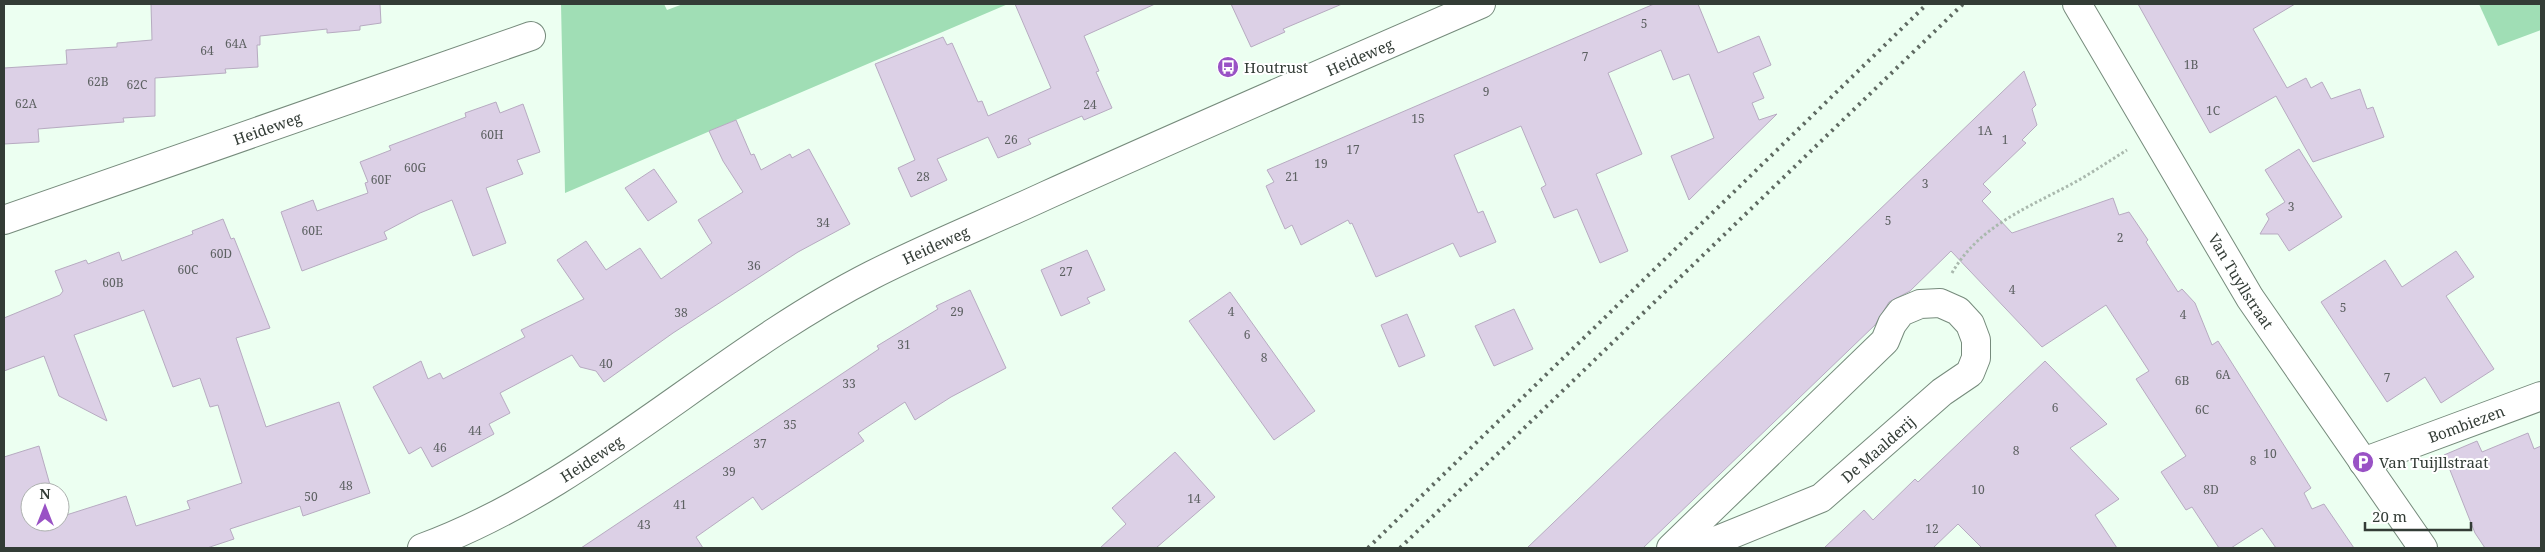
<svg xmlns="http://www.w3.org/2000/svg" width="2545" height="552" font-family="'Noto Serif',serif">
<rect width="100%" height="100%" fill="#ecfff1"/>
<g fill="#a0deb5">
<path d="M 561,4 L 664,4 L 667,10 L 683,4 L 1008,4 L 565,193 Z"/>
<path d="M 2479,4 L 2541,4 L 2541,30 L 2498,46 Z"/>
</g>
<g fill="#dcd0e6" stroke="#b7abc1">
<path d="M 151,4 L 380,4 L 381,23 L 360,26 L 360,30 L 327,33 L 327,29 L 260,36 L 260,45 L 257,45 L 258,67 L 225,69 L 226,73 L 155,78 L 155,116 L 123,118 L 124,122 L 38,129 L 39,142 L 4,144 L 4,68 L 67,64 L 66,50 L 117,47 L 117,43 L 152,40 Z"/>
<path d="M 1015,4 L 1155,4 L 1084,36 L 1099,71 L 1096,72 L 1112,108 L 1084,120 L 1082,116 L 1028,139 L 1031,144 L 998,158 L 988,137 L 937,159 L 947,180 L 911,197 L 898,168 L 915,160 L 875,64 L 943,37 L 947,45 L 952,43 L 978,102 L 982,101 L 988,116 L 1051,88 Z"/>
<path d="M 1231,4 L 1342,4 L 1283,29 L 1285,32 L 1251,47 Z"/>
<path d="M 1654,4 L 1698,4 L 1718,53 L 1759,36 L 1771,65 L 1753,73 L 1764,98 L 1752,103 L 1759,120 L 1777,114 L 1689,200 L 1671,156 L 1714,138 L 1689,74 L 1673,80 L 1661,50 L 1608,73 L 1642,154 L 1596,174 L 1628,251 L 1600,263 L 1577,209 L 1554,218 L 1541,188 L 1546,185 L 1521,126 L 1454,155 L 1478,213 L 1483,211 L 1496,242 L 1460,257 L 1453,243 L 1376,277 L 1352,223 L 1350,224 L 1348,220 L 1301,245 L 1292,225 L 1285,229 L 1266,186 L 1274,182 L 1267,170 Z"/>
<path d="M 2138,4 L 2295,4 L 2253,29 L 2287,88 L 2306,78 L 2311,88 L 2322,82 L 2331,99 L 2360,89 L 2367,109 L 2373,107 L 2384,137 L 2313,162 L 2276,96 L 2210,133 Z"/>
<path d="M 2024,71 L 2036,105 L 2032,109 L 2037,125 L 2022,140 L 2026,143 L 1983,184 L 1991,192 L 1982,201 L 2012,233 L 2113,198 L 2119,215 L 2129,212 L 2148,240 L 2146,242 L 2178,292 L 2182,289 L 2195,303 L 2212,345 L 2218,341 L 2311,488 L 2304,493 L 2312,509 L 2324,504 L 2354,548 L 2276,548 L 2262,528 L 2231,548 L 2219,548 L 2192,507 L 2186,510 L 2161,472 L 2186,456 L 2136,379 L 2149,371 L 2106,305 L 2042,347 L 1951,251 L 1910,291 L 1889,302 L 1875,325 L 1643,548 L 1527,548 Z"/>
<path d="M 496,102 L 500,113 L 523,104 L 540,152 L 517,160 L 523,174 L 486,188 L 506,243 L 473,256 L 452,200 L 420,213 L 384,232 L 387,239 L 302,271 L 281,212 L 313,200 L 317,211 L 368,193 L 365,183 L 368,182 L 360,162 L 391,150 L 389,146 L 466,117 L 465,113 Z"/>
<path d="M 736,120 L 751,155 L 754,154 L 761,170 L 790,154 L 792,158 L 809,149 L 850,224 L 798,252 L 673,333 L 604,382 L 596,371 L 580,367 L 572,355 L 500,393 L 510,413 L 489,424 L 494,434 L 432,467 L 421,447 L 409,454 L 373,387 L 421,361 L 428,379 L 440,373 L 443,379 L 525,337 L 521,330 L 584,299 L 557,260 L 586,241 L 606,270 L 640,248 L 661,279 L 712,243 L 698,220 L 743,192 L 723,161 L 709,131 Z"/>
<path d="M 2299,149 L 2342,217 L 2289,251 L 2278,234 L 2260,234 L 2269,219 L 2266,214 L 2285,202 L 2265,170 Z"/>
<path d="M 654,169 L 677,202 L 648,221 L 625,188 Z"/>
<path d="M 223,219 L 231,239 L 234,238 L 270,328 L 236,338 L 266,427 L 339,402 L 370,493 L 303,516 L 300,506 L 230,529 L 234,539 L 207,548 L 4,548 L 4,457 L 39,446 L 52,492 L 30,492 L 30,522 L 60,522 L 60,517 L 126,496 L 136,526 L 190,509 L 187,501 L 242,483 L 218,405 L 210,407 L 200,378 L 173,387 L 144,310 L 74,335 L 107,421 L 59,396 L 44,356 L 4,371 L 4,318 L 60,295 L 63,291 L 55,271 L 86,260 L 88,264 L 119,252 L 122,261 L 193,234 L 192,231 Z"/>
<path d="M 1087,250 L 1105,290 L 1087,298 L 1090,303 L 1061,316 L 1041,270 Z"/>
<path d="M 2456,251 L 2474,277 L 2446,296 L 2494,369 L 2441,403 L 2425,377 L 2387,402 L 2321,302 L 2385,260 L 2402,287 Z"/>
<path d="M 970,290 L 1006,368 L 951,397 L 915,420 L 905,402 L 858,433 L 864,441 L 762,510 L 753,497 L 696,537 L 703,548 L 581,548 L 879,349 L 877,346 L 938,309 L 936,306 Z"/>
<path d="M 1230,292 L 1315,411 L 1274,440 L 1189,321 Z"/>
<path d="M 1514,309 L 1533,349 L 1494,366 L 1475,326 Z"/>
<path d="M 1407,314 L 1425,356 L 1399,367 L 1381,325 Z"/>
<path d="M 2045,361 L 2107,424 L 2070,448 L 2119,499 L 2095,515 L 2117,548 L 1982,548 L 1958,524 L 1933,548 L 1824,548 L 1864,510 L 1873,520 L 1915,479 L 1918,482 Z"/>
<path d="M 2528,433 L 2534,449 L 2541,446 L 2541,548 L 2485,548 L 2475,533 L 2444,455 L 2477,441 L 2482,452 Z"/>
<path d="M 1175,452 L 1215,497 L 1156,548 L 1100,548 L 1126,524 L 1112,508 Z"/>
</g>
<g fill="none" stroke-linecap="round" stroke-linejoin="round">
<g stroke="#768b7c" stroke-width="30">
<g id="minor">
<path id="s1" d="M 2077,4 L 2250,298 L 2423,548"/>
<path id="s2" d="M 4,220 L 531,36"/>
<path id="s3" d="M 2363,462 L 2541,396"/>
<path id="s4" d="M 422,548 C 588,487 716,354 872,275 C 929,246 989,222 1047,195 C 1191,130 1336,67 1481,4"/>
<path d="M 1671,548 L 1885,341 L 1892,324 L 1901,312 L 1920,304 L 1940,303 L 1958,311 L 1970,324 L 1976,340 L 1976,358 L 1970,373 L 1942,392 L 1821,498 L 1698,548"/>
</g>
</g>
<path stroke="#aab9ae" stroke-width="3" stroke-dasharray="2.5 2.5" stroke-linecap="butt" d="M 1952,273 C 1977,229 2022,210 2064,188 C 2086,177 2106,163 2127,150"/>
<use href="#minor" stroke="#fff" stroke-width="28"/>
<g stroke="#5f6a62" stroke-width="4" stroke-dasharray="2.5 5" stroke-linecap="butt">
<path d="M 1368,548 L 1927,4"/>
<path d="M 1400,548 L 1963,4"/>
</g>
</g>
<defs>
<g id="bus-disc" transform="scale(1.125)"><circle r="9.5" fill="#9952c5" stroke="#fff"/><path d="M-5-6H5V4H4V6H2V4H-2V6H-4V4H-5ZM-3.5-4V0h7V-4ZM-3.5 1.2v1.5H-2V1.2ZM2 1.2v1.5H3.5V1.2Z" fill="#fff"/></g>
<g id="parking-disc" transform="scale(1.125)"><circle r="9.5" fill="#9952c5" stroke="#fff"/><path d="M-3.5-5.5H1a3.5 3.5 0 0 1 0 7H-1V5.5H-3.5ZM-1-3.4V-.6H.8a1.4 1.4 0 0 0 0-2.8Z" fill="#fff"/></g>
</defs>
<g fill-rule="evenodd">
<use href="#bus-disc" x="1228" y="67"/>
<use href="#parking-disc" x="2363" y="462"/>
</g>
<g text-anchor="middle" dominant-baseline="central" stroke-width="4" stroke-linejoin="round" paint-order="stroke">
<g font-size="12" fill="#5d6162">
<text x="1644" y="23">5</text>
<text x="236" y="43">64A</text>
<text x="207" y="50">64</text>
<text x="1585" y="56">7</text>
<text x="2191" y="64">1B</text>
<text x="98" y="81">62B</text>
<text x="137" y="84">62C</text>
<text x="1486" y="91">9</text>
<text x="26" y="103">62A</text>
<text x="1090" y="104">24</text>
<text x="2213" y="110">1C</text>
<text x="1418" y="118">15</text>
<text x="1985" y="130">1A</text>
<text x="492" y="134">60H</text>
<text x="1011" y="139">26</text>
<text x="2005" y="139">1</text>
<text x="1353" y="149">17</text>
<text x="1321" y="163">19</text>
<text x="415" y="167">60G</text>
<text x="923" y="176">28</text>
<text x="1292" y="176">21</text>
<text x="381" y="179">60F</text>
<text x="1925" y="183">3</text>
<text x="2291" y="206">3</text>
<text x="1888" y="220">5</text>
<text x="823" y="222">34</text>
<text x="312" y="230">60E</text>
<text x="2120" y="237">2</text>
<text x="221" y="253">60D</text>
<text x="754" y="265">36</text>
<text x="188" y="269">60C</text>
<text x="1066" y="271">27</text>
<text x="113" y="282">60B</text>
<text x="2012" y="289">4</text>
<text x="2343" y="307">5</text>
<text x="957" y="311">29</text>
<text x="1231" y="311">4</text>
<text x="681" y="312">38</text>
<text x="2183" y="314">4</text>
<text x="1247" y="334">6</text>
<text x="904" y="344">31</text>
<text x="1264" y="357">8</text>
<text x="606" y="363">40</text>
<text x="2223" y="374">6A</text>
<text x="2387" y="377">7</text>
<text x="2182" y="380">6B</text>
<text x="849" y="383">33</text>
<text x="2055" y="407">6</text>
<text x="2202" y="409">6C</text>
<text x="790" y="424">35</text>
<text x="475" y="430">44</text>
<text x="760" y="443">37</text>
<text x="440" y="447">46</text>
<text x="2016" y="450">8</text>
<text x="2270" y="453">10</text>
<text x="2253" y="460">8</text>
<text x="729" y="471">39</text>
<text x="346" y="485">48</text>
<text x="1978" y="489">10</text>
<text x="2211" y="489">8D</text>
<text x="311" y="496">50</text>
<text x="1194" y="498">14</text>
<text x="680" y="504">41</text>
<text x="644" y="524">43</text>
<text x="1932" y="528">12</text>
</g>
<g font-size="15" fill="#333c36" stroke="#fff">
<text stroke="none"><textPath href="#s4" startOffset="1062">Heideweg</textPath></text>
<text stroke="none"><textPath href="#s2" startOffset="279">Heideweg</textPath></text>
<text stroke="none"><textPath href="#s4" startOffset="598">Heideweg</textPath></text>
<text stroke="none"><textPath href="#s1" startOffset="322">Van Tuyllstraat</textPath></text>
<text stroke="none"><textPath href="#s3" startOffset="110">Bombiezen</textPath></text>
<text transform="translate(1878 449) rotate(-41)">De Maalderij</text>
<text stroke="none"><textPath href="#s4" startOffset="192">Heideweg</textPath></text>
</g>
<g font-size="15" fill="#333c36" stroke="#fff" text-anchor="start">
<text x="1244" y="67">Houtrust</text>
<text x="2379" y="462">Van Tuijllstraat</text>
</g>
</g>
<rect width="2545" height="552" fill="none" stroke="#333c36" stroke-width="10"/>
<g transform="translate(45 507)"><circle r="24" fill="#ffffff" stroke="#adb1af"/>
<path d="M0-4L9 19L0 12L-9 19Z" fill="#9952c5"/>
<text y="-8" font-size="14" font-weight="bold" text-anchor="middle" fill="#333c36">N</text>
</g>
<path d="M2365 522v8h106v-8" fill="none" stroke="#333c36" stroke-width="2.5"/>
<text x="2372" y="522" font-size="15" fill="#333c36" stroke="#ffffff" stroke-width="4" paint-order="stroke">20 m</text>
</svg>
